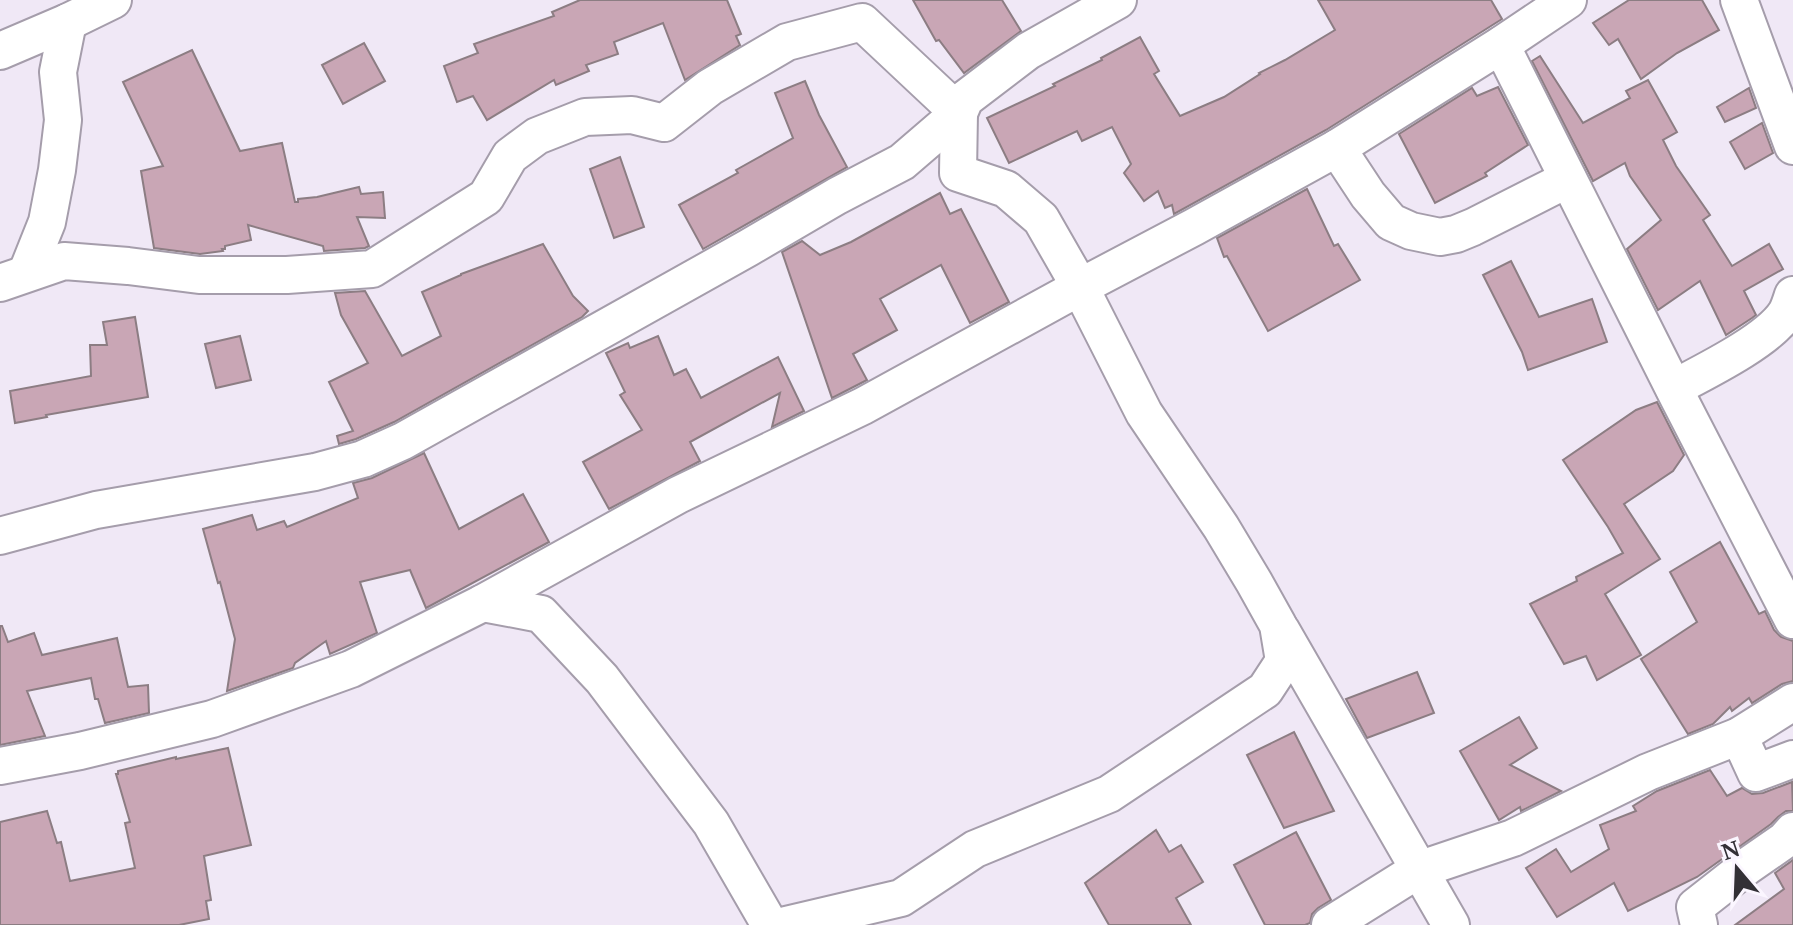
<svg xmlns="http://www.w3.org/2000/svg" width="1793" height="925" font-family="'Noto Serif',serif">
<rect width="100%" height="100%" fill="#f0e8f6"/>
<g fill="#c9a6b5" stroke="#8c7d83" stroke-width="2">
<path d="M 580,0 L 727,0 L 741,34 L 736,36 L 740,45 L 685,80 L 663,23 L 614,42 L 618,54 L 586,65 L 589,71 L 556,85 L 554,80 L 487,120 L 473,96 L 457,102 L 444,66 L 478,53 L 474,44 L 554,16 L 552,12 Z"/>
<path d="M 913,0 L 1002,0 L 1021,31 L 964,73 L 939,40 L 936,41 Z"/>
<path d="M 1318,0 L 1491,0 L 1502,19 L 1326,130 L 1174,214 L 1172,205 L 1165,208 L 1158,191 L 1144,201 L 1124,173 L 1131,164 L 1112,127 L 1082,141 L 1077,131 L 1009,163 L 987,118 L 1055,86 L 1053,84 L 1102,60 L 1101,58 L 1140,37 L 1159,71 L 1154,74 L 1180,116 L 1224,97 L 1260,74 L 1259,73 L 1285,60 L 1335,30 Z"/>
<path d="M 1629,0 L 1702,0 L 1719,30 L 1677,53 L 1641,79 L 1618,39 L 1609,45 L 1593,23 Z"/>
<path d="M 364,43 L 385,81 L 343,104 L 322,65 Z"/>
<path d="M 192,50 L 240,151 L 282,143 L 295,202 L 298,202 L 298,199 L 317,197 L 359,187 L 361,194 L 383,192 L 385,218 L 357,217 L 369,246 L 365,248 L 324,251 L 323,246 L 248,225 L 251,240 L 225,246 L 225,249 L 222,249 L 223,251 L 200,254 L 154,248 L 141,171 L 163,166 L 123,82 Z"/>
<path d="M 1540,56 L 1583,123 L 1630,98 L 1626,91 L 1648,80 L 1677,132 L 1663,140 L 1676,166 L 1710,215 L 1703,220 L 1732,266 L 1769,244 L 1783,269 L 1744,291 L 1756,315 L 1752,318 L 1726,335 L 1700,281 L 1658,310 L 1627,249 L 1661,220 L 1630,176 L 1625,163 L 1593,181 L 1532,61 Z"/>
<path d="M 805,81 L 819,115 L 847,167 L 703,249 L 679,205 L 738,173 L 736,170 L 793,138 L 775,93 Z"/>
<path d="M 1498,87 L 1528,145 L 1485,173 L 1487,176 L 1435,203 L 1399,134 L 1472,88 L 1477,96 Z"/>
<path d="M 1749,88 L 1756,108 L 1725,122 L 1717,107 Z"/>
<path d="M 1762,123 L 1773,153 L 1745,169 L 1730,142 Z"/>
<path d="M 620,157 L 644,227 L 614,238 L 590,169 Z"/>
<path d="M 1307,189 L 1334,246 L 1338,244 L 1360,280 L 1268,331 L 1227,256 L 1224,257 L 1217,238 Z"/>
<path d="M 940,193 L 950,214 L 961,209 L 1009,302 L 970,323 L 941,265 L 880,299 L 897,330 L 853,354 L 867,380 L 832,398 L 782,252 L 802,241 L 820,255 L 851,242 Z"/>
<path d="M 543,244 L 573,296 L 588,311 L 582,317 L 394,422 L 356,439 L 339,444 L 337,436 L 353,431 L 329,382 L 368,363 L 341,315 L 335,293 L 365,291 L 402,356 L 441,336 L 422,292 L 461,275 L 461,274 Z"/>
<path d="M 1511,261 L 1539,317 L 1592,299 L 1607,342 L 1528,370 L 1522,352 L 1483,275 Z"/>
<path d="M 135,317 L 148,397 L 46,415 L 47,417 L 15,423 L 10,391 L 91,376 L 90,345 L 107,345 L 103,322 Z"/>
<path d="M 240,336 L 251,380 L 216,388 L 205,344 Z"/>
<path d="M 658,336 L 674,375 L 686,369 L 701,398 L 778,357 L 804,411 L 772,427 L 780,393 L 690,442 L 700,461 L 609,509 L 583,462 L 642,430 L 620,395 L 625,392 L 606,353 L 628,343 L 630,348 Z"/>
<path d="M 1657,402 L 1684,455 L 1673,471 L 1624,504 L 1660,559 L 1605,594 L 1641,655 L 1597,680 L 1586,656 L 1564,664 L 1530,604 L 1577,581 L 1576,577 L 1623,553 L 1608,527 L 1563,460 L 1636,410 Z"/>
<path d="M 424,453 L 459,529 L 523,494 L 549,542 L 426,608 L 410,570 L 360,582 L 377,633 L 330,654 L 326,641 L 295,663 L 293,668 L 227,691 L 235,639 L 220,582 L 218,583 L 203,529 L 252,515 L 257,530 L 284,521 L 287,527 L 358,498 L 353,483 L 372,478 Z"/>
<path d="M 1720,542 L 1759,614 L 1765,611 L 1774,630 L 1781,637 L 1793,641 L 1793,681 L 1782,684 L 1752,703 L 1749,698 L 1732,711 L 1730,707 L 1713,724 L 1688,734 L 1641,659 L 1697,622 L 1670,572 Z"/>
<path d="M 0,626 L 2,626 L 8,642 L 34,633 L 42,655 L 117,638 L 128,687 L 148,685 L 149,713 L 105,723 L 98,699 L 95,699 L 91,678 L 27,691 L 45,736 L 0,745 Z"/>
<path d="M 1417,672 L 1434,713 L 1367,738 L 1346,699 Z"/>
<path d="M 1519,717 L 1537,748 L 1510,765 L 1561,791 L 1521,811 L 1520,807 L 1499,820 L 1460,751 Z"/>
<path d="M 1294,732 L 1334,811 L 1284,828 L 1247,755 Z"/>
<path d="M 228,748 L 251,845 L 204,856 L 211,900 L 206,901 L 209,919 L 179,925 L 0,925 L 0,822 L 47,811 L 57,843 L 61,842 L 70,881 L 135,868 L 125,823 L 130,822 L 116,774 L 118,774 L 118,771 L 176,757 L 176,759 Z"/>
<path d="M 1710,770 L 1727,796 L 1742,788 L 1752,794 L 1763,793 L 1792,782 L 1793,811 L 1786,811 L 1778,817 L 1771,824 L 1697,877 L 1628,911 L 1614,883 L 1557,917 L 1526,868 L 1556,849 L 1571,872 L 1609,849 L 1600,825 L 1636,811 L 1633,806 L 1657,791 Z"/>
<path d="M 1156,830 L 1169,852 L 1181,845 L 1203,882 L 1176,898 L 1191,925 L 1109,925 L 1085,883 Z"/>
<path d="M 1296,832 L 1331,900 L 1318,908 L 1312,914 L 1310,923 L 1305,925 L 1265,925 L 1234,865 Z"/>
<path d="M 1793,860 L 1793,925 L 1735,925 L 1784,889 L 1775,873 Z"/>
</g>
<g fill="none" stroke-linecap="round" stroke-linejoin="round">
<g stroke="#a59dab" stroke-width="40">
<g id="minor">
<path d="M 1739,0 L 1793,146"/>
<path d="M 1501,45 L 1678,397 L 1793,620"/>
<path d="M 0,51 L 68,22 L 113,0"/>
<path d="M 1337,148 L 1368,195 L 1391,222 L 1411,231 L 1440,237 L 1456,234 L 1473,227 L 1568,179"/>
<path d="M 27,272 L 47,222 L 57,170 L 63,120 L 58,72 L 68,22"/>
<path d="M 0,283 L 64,261 L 128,266 L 199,275 L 287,275 L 372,269 L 486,197 L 510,156 L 537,136 L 585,117 L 632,115 L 664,123 L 710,87 L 787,42 L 862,22 L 959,113 L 958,173 L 1006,189 L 1041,219 L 1080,287 L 1144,413 L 1221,527 L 1254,582 L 1278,625 L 1284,661 L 1265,690 L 1109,794 L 975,849 L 901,898 L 786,925"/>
<path d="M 1674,388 C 1704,372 1768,341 1786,313 C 1789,308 1791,301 1793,295"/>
<path d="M 0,536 L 96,510 L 315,472 L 363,459 L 403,441 L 748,248 L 837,196 L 902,162 L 959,113 L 965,99 L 1028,51 L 1118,0"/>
<path d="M 483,603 L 541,614 L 602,679 L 711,823 L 770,925"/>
<path d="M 1281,630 L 1451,925"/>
<path d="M 1739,736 L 1756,773 L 1793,759"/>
<path d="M 0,766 L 80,751 L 212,719 L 351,669 L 483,603 L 678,495 L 863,406 L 1080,287 L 1194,227 L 1337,148 L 1501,45 L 1568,0"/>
<path d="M 1330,925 L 1418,870 L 1513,838 L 1648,772 L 1739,736 L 1793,702"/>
<path d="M 1699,925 L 1695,907 L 1746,867 L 1785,840 L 1793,831"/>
</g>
</g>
<use href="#minor" stroke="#fff" stroke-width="36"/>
</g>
<g transform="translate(1737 869) rotate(341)" stroke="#fbf6ff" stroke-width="6" paint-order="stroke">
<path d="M0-6L14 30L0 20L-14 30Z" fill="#333036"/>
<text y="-12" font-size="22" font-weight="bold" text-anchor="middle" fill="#333036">N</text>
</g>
</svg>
